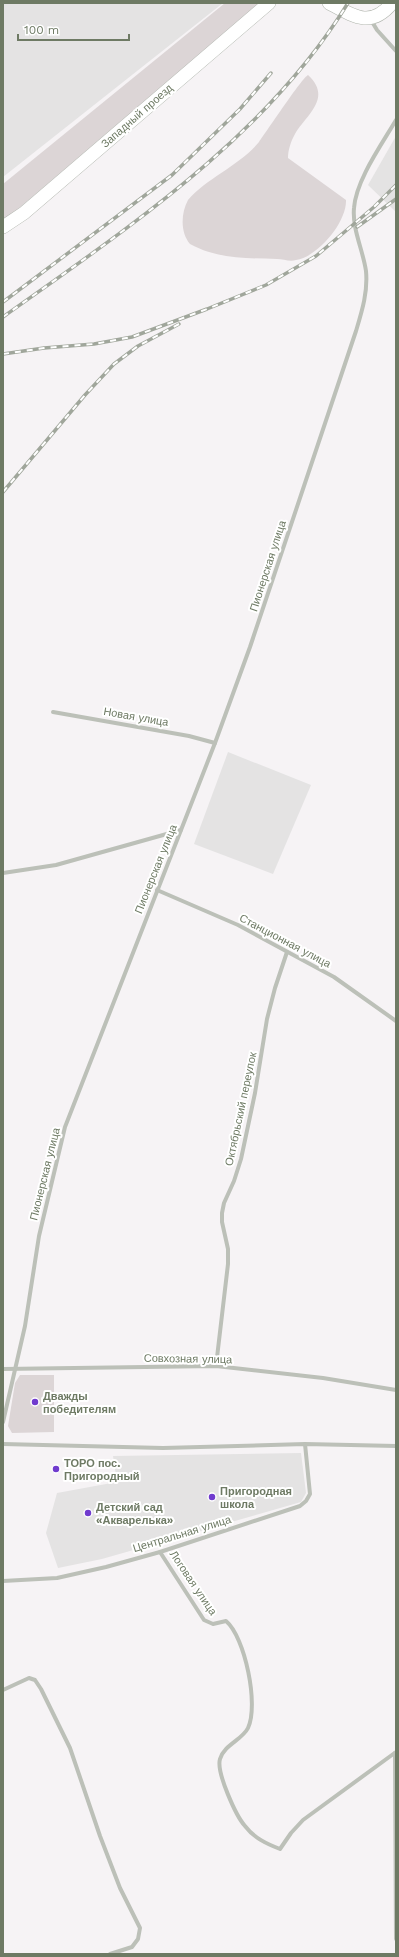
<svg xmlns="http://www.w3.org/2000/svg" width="399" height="1957" font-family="'Work Sans',sans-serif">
<rect width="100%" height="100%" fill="#f6f3f5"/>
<g fill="#e4e3e3">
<path d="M 3,3 L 223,3 L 3,177 Z"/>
<path d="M 396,136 L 396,212 L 368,185 Z"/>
<path d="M 228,752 L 311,785 L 273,874 L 194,844 Z"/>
<path d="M 301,1453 L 306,1493 L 301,1502 L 102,1559 L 58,1568 L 46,1533 L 57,1493 L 117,1482 L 113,1456 Z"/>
</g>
<g fill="#dcd5d6">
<path d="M 225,3 L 260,3 L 3,222 L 3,184 Z"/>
<path d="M 308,75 C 333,98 306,115 295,134 C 291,141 288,150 288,158 L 346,200 C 347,222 318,257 296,260 C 290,262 283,259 277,259 C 247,258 217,259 190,244 C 180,232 181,213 188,200 C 208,177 239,166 259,142 C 267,131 302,78 308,75 Z"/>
<path d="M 20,1375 L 54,1375 L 54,1432 L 12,1433 L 8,1426 L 15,1383 Z"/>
</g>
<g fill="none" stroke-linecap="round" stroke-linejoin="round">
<g stroke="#b0b5ad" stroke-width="14">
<g id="primary">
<path d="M 329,3 C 353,16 371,29 392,3"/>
<path d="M 3,227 L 24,213 L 269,3"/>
</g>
</g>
<g stroke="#bcc0b8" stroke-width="4">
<path d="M 371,20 L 377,30 L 396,51"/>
<path d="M 53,712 L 189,736 L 215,743"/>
<path d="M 3,873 L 56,865 L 181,830"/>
<path d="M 157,890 L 238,925 L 334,977 L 396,1021"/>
<path d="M 216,1366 L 228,1264 L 228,1249 L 222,1222 L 222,1213 L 224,1203 L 234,1181 L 241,1159 L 255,1093 L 267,1019 L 275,988 L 287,952"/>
<path d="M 3,1369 L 216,1366 L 323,1378 L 396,1390"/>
<path d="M 3,1422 L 25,1326 L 39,1236 L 65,1127 L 215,743 L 250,647 L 356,331 C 362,311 368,292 366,271 C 363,250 352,229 354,208 C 356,180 382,144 396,120"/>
<path d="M 3,1444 L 163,1448 L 305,1444 L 396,1446"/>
<path d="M 160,1552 L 204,1620 L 213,1624 L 226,1621 C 245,1637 259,1705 248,1728 C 242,1740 224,1745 220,1759 C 216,1772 236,1816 245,1826 C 254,1838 267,1844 280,1849 L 291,1833 L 303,1820 L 396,1752"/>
<path d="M 3,1581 L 57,1578 L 106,1567 L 160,1552 L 300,1506 L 306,1501 L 310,1494 L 305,1444"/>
<path d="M 3,1690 L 29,1678 L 35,1680 L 41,1689 L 70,1748 L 100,1836 L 120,1888 L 140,1928 L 138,1939 L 132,1947 L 110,1954"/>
<path d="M 395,1753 L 396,1939"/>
</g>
<use href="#primary" stroke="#fff" stroke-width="13"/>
<g stroke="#a0a69b" stroke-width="3.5">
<g id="rail">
<path d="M 357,227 L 396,199"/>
<path d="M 3,302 L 172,175 L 240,109 L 271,73"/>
<path d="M 3,317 C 129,227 265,138 348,3"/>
<path d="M 3,354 L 44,348 L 94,344 L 132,337 L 207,309 L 266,285 L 316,256 L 374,207 L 396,185"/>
<path d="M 3,492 L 85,395 L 114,364 L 138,346 L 179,324"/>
</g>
</g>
<use href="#rail" stroke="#fff" stroke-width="2" stroke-dasharray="6" stroke-linecap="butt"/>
</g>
<g fill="#703bce" stroke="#fff" stroke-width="1.5">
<circle cx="35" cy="1402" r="4"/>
<circle cx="56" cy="1469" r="4"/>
<circle cx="212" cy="1497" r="4"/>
<circle cx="88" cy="1513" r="4"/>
</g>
<g text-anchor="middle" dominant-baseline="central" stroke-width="4" stroke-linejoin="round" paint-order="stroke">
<g font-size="11" fill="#6e7a64" stroke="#fff">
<text transform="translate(137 116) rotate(-41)">Западный проезд</text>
<text transform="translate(268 566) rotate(-72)">Пионерская улица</text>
<text transform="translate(136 717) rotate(10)">Новая улица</text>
<text transform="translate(156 869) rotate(-68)">Пионерская улица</text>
<text transform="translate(285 941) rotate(28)">Станционная улица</text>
<text transform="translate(241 1109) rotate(-78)">Октябрьский переулок</text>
<text transform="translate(45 1174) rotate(-76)">Пионерская улица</text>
<text transform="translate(188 1359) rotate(1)">Совхозная улица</text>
<text transform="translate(182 1534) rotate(-17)">Центральная улица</text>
<text transform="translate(193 1583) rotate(56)">Логовая улица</text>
</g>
<g font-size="11" font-weight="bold" fill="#6e7a64" stroke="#fff" text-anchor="start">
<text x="43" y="1396">Дважды<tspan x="43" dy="13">победителям</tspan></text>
<text x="64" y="1463">ТОРО пос.<tspan x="64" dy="13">Пригородный</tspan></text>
<text x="220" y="1491">Пригородная<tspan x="220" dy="13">школа</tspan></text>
<text x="96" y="1507">Детский сад<tspan x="96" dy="13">«Акварелька»</tspan></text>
</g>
</g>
<rect width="399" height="1957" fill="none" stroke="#6e7a64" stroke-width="8"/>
<path d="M18 34v6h111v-6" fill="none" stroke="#6e7a64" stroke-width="2"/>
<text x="24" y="34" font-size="12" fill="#6e7a64" stroke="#ffffff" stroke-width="3" paint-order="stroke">100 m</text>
</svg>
